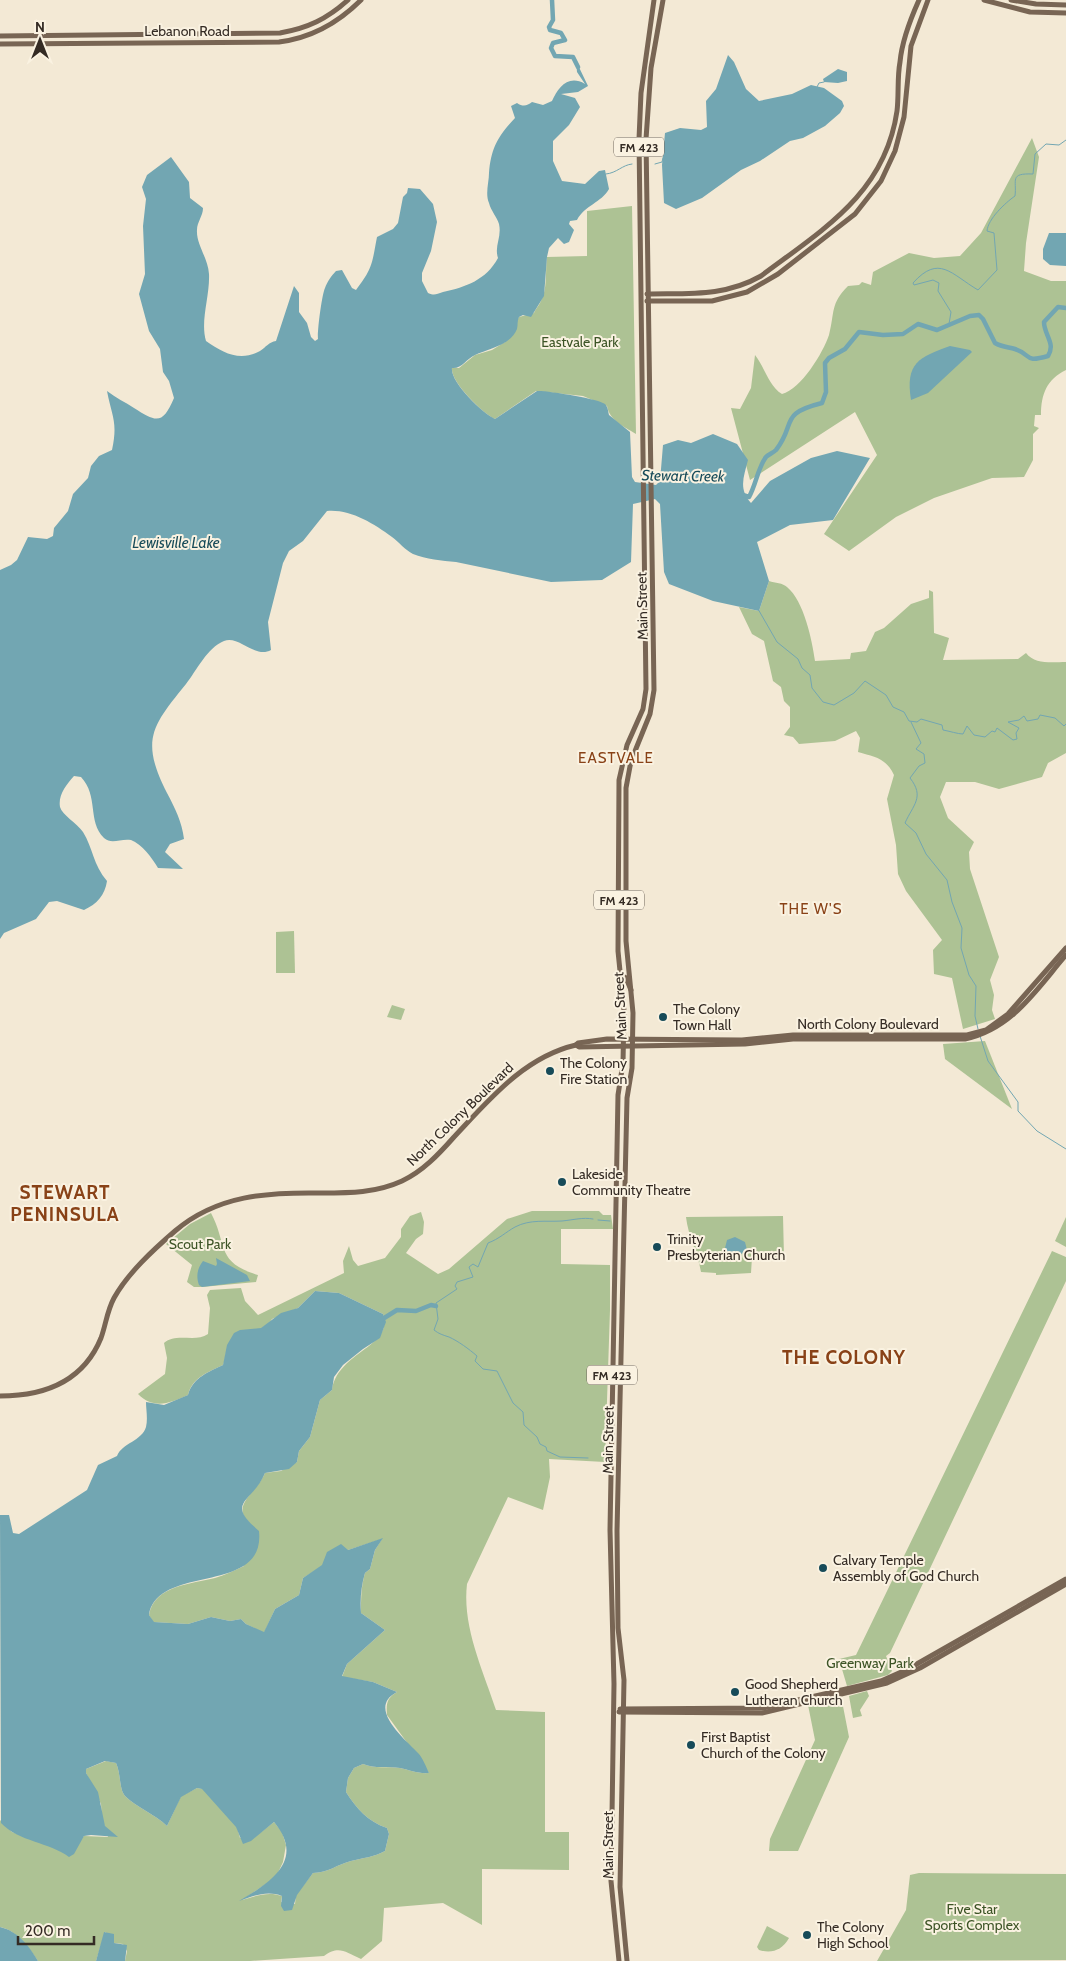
<svg xmlns="http://www.w3.org/2000/svg" width="1066" height="1961" font-family="Cabin,sans-serif">
<rect width="100%" height="100%" fill="#f3e9d5"/>
<g fill="#adc294">
<path d="M 1032,138 L 1039,157 L 1026,243 L 1024,271 L 1051,281 L 1066,281 L 1066,370 C 1047,379 1041,394 1041,415 L 1035,415 L 1034,426 L 1039,428 L 1033,434 L 1033,460 L 1024,477 L 992,478 L 934,498 L 896,517 L 849,551 L 824,534 L 877,455 L 855,412 L 750,480 L 731,408 L 740,409 L 751,388 L 755,355 C 765,368 769,386 782,394 C 801,389 823,353 829,335 C 835,312 830,304 848,286 L 859,285 L 862,282 L 871,285 L 873,272 L 909,253 L 934,258 L 960,256 L 981,233 Z"/>
<path d="M 632,206 L 636,434 C 623,426 610,421 607,406 L 583,396 L 536,391 L 495,419 C 482,413 450,381 452,368 L 459,368 L 475,355 L 492,350 L 505,342 L 519,317 L 534,313 C 536,308 538,307 540,303 C 548,289 545,272 547,257 L 587,256 L 587,211 Z"/>
<path d="M 769,581 C 775,583 783,583 787,587 C 804,601 812,640 815,661 L 850,659 L 851,653 L 866,651 L 875,632 L 884,628 L 911,604 L 929,598 L 929,590 L 933,592 L 934,633 L 949,638 L 943,660 L 1018,659 L 1026,653 C 1035,665 1053,662 1066,662 L 1066,753 L 1048,763 L 1042,777 L 999,789 L 975,782 L 946,782 L 940,797 L 948,818 L 974,842 L 969,852 L 970,869 L 999,957 L 990,980 L 994,995 L 992,1010 L 995,1019 L 963,1029 L 952,978 L 934,974 L 933,950 L 942,940 L 906,891 L 898,874 L 896,845 L 887,799 L 894,775 C 886,758 875,757 858,752 L 860,738 L 856,731 L 835,741 L 799,744 L 793,737 L 784,735 L 790,727 L 790,707 L 784,701 L 781,687 L 773,681 L 764,641 L 752,634 L 739,607 L 759,611 Z"/>
<path d="M 294,931 L 295,973 L 276,973 L 276,932 Z"/>
<path d="M 392,1005 L 405,1009 L 401,1020 L 387,1017 Z"/>
<path d="M 985,1041 L 1012,1109 L 945,1059 L 943,1044 Z"/>
<path d="M 532,1211 L 599,1211 L 603,1215 L 611,1215 L 613,1229 L 561,1229 L 561,1264 L 610,1265 L 610,1310 L 605,1462 L 549,1459 L 550,1477 L 543,1510 L 508,1497 L 467,1584 C 462,1627 483,1670 496,1710 L 545,1712 L 545,1832 L 569,1832 L 569,1870 L 482,1869 L 482,1925 L 443,1903 L 384,1908 L 382,1941 L 361,1959 C 345,1952 339,1945 324,1956 L 250,1961 L 125,1961 L 127,1951 L 123,1944 L 114,1943 L 114,1938 L 105,1932 L 96,1961 L 38,1961 C 29,1947 16,1930 0,1927 L 0,1820 L 12,1832 L 60,1850 L 80,1841 L 84,1836 L 108,1837 L 102,1818 L 101,1804 L 86,1773 L 86,1769 L 106,1761 L 116,1763 C 121,1774 119,1789 125,1796 C 137,1808 155,1814 167,1826 L 181,1796 L 197,1788 L 203,1789 L 237,1827 L 240,1838 L 260,1833 L 274,1822 L 282,1832 L 286,1845 L 283,1862 L 276,1877 L 242,1900 C 256,1896 268,1891 282,1896 L 281,1902 L 295,1904 L 296,1895 L 313,1873 C 328,1873 338,1864 351,1861 C 363,1858 374,1857 385,1851 L 389,1834 L 387,1828 C 367,1821 357,1809 346,1792 L 348,1778 L 354,1768 L 363,1764 C 375,1769 387,1766 400,1768 C 410,1770 418,1774 429,1773 L 387,1715 C 386,1703 387,1698 397,1692 L 373,1682 L 342,1677 L 347,1664 L 385,1630 L 361,1613 C 361,1599 361,1587 365,1573 L 370,1569 L 375,1550 L 382,1539 L 348,1550 L 303,1578 L 299,1595 L 275,1609 L 264,1633 L 246,1624 L 241,1619 L 230,1621 L 211,1617 L 188,1624 L 153,1622 L 149,1615 C 154,1585 192,1584 215,1578 C 225,1575 235,1570 244,1566 L 249,1522 C 230,1505 258,1491 265,1473 L 281,1471 L 297,1462 L 299,1451 L 310,1437 L 320,1400 L 332,1390 C 338,1351 394,1347 383,1314 L 339,1293 L 315,1291 L 298,1308 L 272,1319 C 267,1329 231,1342 226,1353 C 225,1356 225,1361 223,1365 C 209,1372 192,1377 188,1395 C 170,1403 154,1410 138,1394 L 165,1374 L 167,1358 L 164,1343 C 176,1332 195,1343 208,1334 L 210,1308 L 207,1295 L 210,1290 L 241,1288 L 245,1301 L 258,1315 L 344,1273 L 343,1261 L 349,1246 L 353,1260 L 358,1266 L 385,1258 L 401,1237 L 401,1229 L 410,1216 L 421,1212 L 424,1222 L 423,1234 L 416,1239 L 406,1253 L 438,1274 L 449,1269 L 507,1219 Z"/>
<path d="M 211,1213 C 228,1245 215,1262 258,1275 L 256,1282 L 202,1287 L 194,1287 L 187,1282 L 192,1265 L 166,1244 L 190,1224 Z"/>
<path d="M 783,1216 L 784,1257 L 752,1257 L 751,1273 L 716,1275 L 716,1273 L 701,1272 C 698,1253 688,1236 686,1217 Z"/>
<path d="M 1066,1217 L 1066,1247 L 1055,1241 Z"/>
<path d="M 1052,1251 L 1066,1257 L 1066,1281 L 890,1653 L 886,1656 L 892,1671 L 888,1675 L 847,1686 L 839,1659 L 856,1655 Z"/>
<path d="M 867,1691 L 869,1696 L 860,1710 L 862,1716 L 853,1718 L 849,1696 Z"/>
<path d="M 841,1696 L 849,1737 L 798,1851 L 769,1851 L 770,1839 L 815,1740 L 808,1705 Z"/>
<path d="M 919,1873 L 1066,1874 L 1066,1960 L 877,1961 L 906,1910 L 910,1875 Z"/>
<path d="M 767,1926 L 789,1938 C 782,1950 772,1954 759,1950 L 757,1947 Z"/>
</g>
<g fill="#72a6b2">
<path d="M 728,55 L 734,62 L 746,89 L 759,101 L 792,94 L 811,85 L 824,88 L 842,101 L 844,106 L 840,113 L 825,126 L 803,138 L 790,141 L 760,161 L 741,170 L 702,198 L 676,209 L 664,203 L 662,165 L 665,133 L 680,128 L 701,130 L 707,127 L 706,101 L 716,89 Z"/>
<path d="M 576,61 L 588,86 L 578,92 L 561,94 L 575,98 L 580,107 L 569,125 L 553,141 L 553,161 L 562,181 L 585,184 L 599,171 L 605,170 L 609,189 C 601,203 585,205 577,220 L 570,221 L 569,224 L 574,230 L 569,242 L 564,244 L 558,238 L 549,248 L 547,257 L 544,296 L 531,317 L 523,315 L 519,317 C 517,321 518,325 517,329 C 511,345 488,349 475,355 C 466,359 462,369 452,368 C 450,382 482,413 495,419 L 537,391 C 545,390 600,399 605,404 C 608,407 608,411 609,415 L 630,432 L 632,477 L 635,482 L 656,485 L 660,481 L 663,445 L 678,440 L 691,443 L 713,434 L 737,444 L 748,460 C 744,476 738,489 751,503 L 770,481 L 811,458 L 837,451 L 870,458 L 833,520 L 790,525 L 757,542 L 769,581 L 759,611 L 713,601 L 669,584 L 664,572 L 660,504 L 655,499 L 633,504 L 631,562 L 602,580 L 551,582 L 456,562 C 442,561 426,559 413,554 C 405,550 399,542 392,537 C 373,523 350,509 327,511 L 303,541 L 289,551 L 283,563 L 268,622 L 271,650 C 255,659 239,635 224,641 C 207,648 197,670 186,684 C 152,726 140,740 167,793 C 175,808 182,822 184,839 L 170,844 L 165,852 L 183,869 L 158,868 C 152,858 142,844 131,840 C 121,838 112,845 104,838 C 87,821 99,796 81,777 L 74,776 C 66,785 58,795 60,807 C 62,815 77,823 83,832 C 93,848 93,865 107,881 C 105,895 97,904 84,910 L 57,901 L 49,902 L 36,919 L 4,933 L 0,939 L 0,570 L 11,565 L 17,560 L 28,537 L 47,539 L 53,536 L 54,528 L 68,511 L 73,494 L 88,478 L 91,466 L 99,456 L 112,450 C 118,422 112,417 107,391 C 116,398 125,402 134,408 C 157,423 163,424 174,398 L 169,381 L 163,372 L 160,349 L 149,331 L 139,294 L 145,274 L 143,226 L 146,199 L 142,187 L 147,175 L 171,157 L 189,182 L 190,198 L 203,208 C 203,216 197,222 197,230 C 196,244 208,258 209,274 C 210,296 200,321 206,341 C 223,353 240,362 260,351 C 266,347 269,342 276,341 L 294,286 L 299,293 L 299,312 L 307,323 L 311,337 L 315,341 L 318,339 C 317,332 322,294 325,288 C 327,282 332,275 336,271 L 342,270 L 352,288 L 356,290 C 373,268 372,263 377,237 L 393,229 L 398,223 L 403,197 L 407,193 L 408,188 L 420,189 L 433,204 L 437,222 L 431,251 L 422,273 L 422,281 L 428,293 C 435,296 436,294 443,292 C 466,287 486,280 498,258 C 494,246 502,237 499,224 C 497,217 491,211 489,203 C 485,194 489,182 489,173 C 491,148 498,136 515,118 L 511,106 L 517,103 C 523,107 527,106 532,102 L 543,105 L 552,101 C 558,88 568,74 585,84 L 577,72 Z"/>
<path d="M 838,69 L 847,72 L 847,81 L 838,83 L 824,82 L 823,79 Z"/>
<path d="M 1049,233 L 1066,233 L 1066,266 L 1050,265 L 1043,259 L 1043,249 Z"/>
<path d="M 950,346 L 970,350 L 972,352 L 928,393 L 911,400 C 905,363 919,357 950,346 Z"/>
<path d="M 735,1237 L 745,1242 L 747,1250 L 733,1260 L 724,1261 L 727,1253 L 724,1252 L 727,1240 Z"/>
<path d="M 216,1258 L 247,1275 L 250,1281 L 202,1287 L 199,1285 C 196,1276 197,1269 203,1261 L 216,1266 L 217,1264 Z"/>
<path d="M 315,1291 L 339,1293 L 383,1314 L 386,1322 L 380,1338 L 363,1349 L 343,1365 L 334,1377 L 332,1390 L 320,1400 L 310,1437 L 299,1451 L 297,1462 L 289,1469 L 265,1473 C 252,1504 224,1501 259,1531 C 266,1596 157,1563 149,1615 L 154,1622 L 188,1624 L 211,1617 L 230,1621 L 241,1619 L 246,1624 L 264,1632 L 275,1609 L 299,1595 L 303,1578 L 322,1565 L 327,1552 L 341,1544 L 348,1550 L 383,1538 L 375,1550 L 370,1569 L 365,1573 C 361,1587 360,1599 361,1613 L 385,1630 L 347,1664 L 342,1676 L 373,1682 L 397,1692 C 366,1708 405,1739 418,1753 C 423,1758 426,1767 429,1773 C 418,1774 410,1770 400,1768 C 388,1766 375,1769 363,1764 L 354,1768 L 348,1778 L 346,1792 C 357,1809 367,1821 387,1828 L 389,1834 L 385,1851 C 374,1857 363,1858 351,1861 C 338,1864 328,1873 313,1873 L 297,1895 L 292,1910 L 284,1911 L 281,1906 L 282,1896 C 267,1890 253,1896 239,1901 C 270,1883 306,1860 274,1822 L 251,1841 L 243,1844 L 236,1827 L 202,1789 L 197,1788 L 181,1797 L 167,1826 C 155,1814 137,1808 125,1796 C 119,1789 121,1774 116,1763 L 105,1761 L 86,1769 L 86,1773 L 98,1792 L 105,1826 L 118,1837 L 91,1835 L 84,1836 L 74,1854 L 69,1857 C 49,1842 19,1842 1,1823 L 0,1515 L 9,1515 L 13,1533 L 19,1534 L 87,1490 L 98,1465 L 117,1456 C 122,1443 142,1441 146,1427 C 148,1419 146,1409 146,1402 L 164,1405 L 188,1395 C 193,1377 209,1372 223,1365 L 227,1345 L 234,1333 L 240,1330 L 261,1328 L 281,1313 L 298,1308 Z"/>
<path d="M 0,1927 C 18,1931 29,1946 38,1961 L 0,1961 Z"/>
<path d="M 104,1932 L 114,1934 L 114,1943 L 127,1945 L 125,1961 L 96,1961 Z"/>
</g>
<g fill="none" stroke-linecap="round" stroke-linejoin="round">
<g stroke="#72a6b2" stroke-width="1">
<path d="M 817,87 L 819,83 L 824,82"/>
<path d="M 655,164 L 662,162 L 663,158"/>
<path d="M 606,174 C 617,173 622,165 632,164"/>
<path d="M 949,324 L 951,312 L 938,291 L 939,283 L 933,280 L 914,285 L 913,283 C 939,254 951,274 978,290 L 997,270 L 994,233 L 987,231 C 988,219 1005,203 1015,196 C 1017,180 1009,173 1033,174 L 1035,154 L 1046,144 L 1059,145 L 1066,140"/>
<path d="M 758,609 L 777,642 L 798,659 L 802,668 L 810,675 L 812,688 L 823,702 L 834,705 L 854,693 L 865,681 L 886,695 L 893,707 L 904,712 L 909,721 L 917,722 L 921,719 L 942,725 L 943,730 C 949,731 958,734 963,734 L 967,726 L 974,735 L 985,737 L 992,731 L 995,732 L 997,728 L 1013,740 L 1017,739 L 1016,733 L 1019,728 L 1008,722 L 1019,720 L 1024,716 L 1027,721 L 1038,719 L 1040,715 L 1055,718 L 1064,726 L 1066,724"/>
<path d="M 911,722 L 921,743 L 916,749 L 924,754 L 925,763 L 919,766 L 910,778 C 925,797 913,805 905,823 L 916,833 L 926,854 L 947,880 L 952,902 L 962,928 L 961,948 L 969,975 L 976,986 L 975,1016 L 978,1029"/>
<path d="M 980,1036 L 988,1061 L 1018,1102 L 1018,1111 L 1037,1131 L 1066,1149"/>
<path d="M 598,1220 L 610,1221"/>
<path d="M 588,1458 L 560,1457 L 547,1451 L 546,1447 L 540,1444 L 537,1437 L 524,1425 L 523,1412 L 513,1403 L 497,1371 L 483,1369 L 475,1361 L 477,1356 C 469,1349 458,1341 449,1337 C 443,1335 439,1334 434,1330 L 438,1319 L 436,1303 L 457,1289 L 455,1286 L 457,1282 L 473,1277 L 469,1267 L 473,1264 L 478,1267 L 488,1243 C 499,1239 506,1232 515,1227 C 530,1219 546,1222 562,1221 C 573,1220 583,1217 593,1219"/>
</g>
<g stroke="#72a6b2" stroke-width="4.5">
<path d="M 552,0 L 553,20 L 549,27 L 550,30 L 561,33 L 565,40 L 553,43 L 551,48 L 555,56 L 573,57 L 578,67"/>
<path d="M 740,494 L 749,497 C 756,485 758,467 766,457 C 769,454 773,453 776,450 C 797,423 778,414 822,403 L 826,392 L 825,363 L 829,358 L 845,349 L 859,332 L 883,335 L 903,334 L 918,324 L 937,330 L 970,316 L 979,315 L 983,319 L 995,343 C 1002,347 1008,347 1015,349 C 1033,355 1023,363 1048,356 C 1056,343 1044,335 1044,322 L 1058,307 L 1066,308"/>
<path d="M 381,1320 L 397,1310 L 416,1311 L 431,1305 L 436,1306"/>
</g>
<g stroke="#786554" stroke-width="5">
<path d="M 984,0 L 1030,12 L 1066,13"/>
<path d="M 1011,0 L 1036,4 L 1066,5"/>
<path d="M 0,36 L 280,33 C 308,28 327,19 348,0"/>
<path d="M 0,44 L 279,42 C 311,38 338,23 361,0"/>
<path d="M 647,294 C 688,293 724,297 761,276 C 822,230 885,194 897,111 C 899,95 897,78 900,62 C 902,40 910,20 919,0"/>
<path d="M 647,301 L 712,301 L 747,292 L 778,274 L 855,214 L 881,181 L 895,151 L 904,117 L 911,46 L 928,0"/>
<path d="M 621,975 L 626,978 L 631,990"/>
<path d="M 576,1045 L 579,1047 L 745,1044 L 793,1039 L 965,1039 C 1012,1029 1036,990 1066,955"/>
<path d="M 0,1396 C 44,1396 83,1382 101,1338 C 106,1324 107,1311 114,1298 C 128,1273 153,1250 175,1231 C 217,1195 268,1192 321,1193 C 350,1193 376,1193 402,1181 C 423,1171 439,1154 454,1137 C 489,1100 524,1057 576,1045 L 578,1043 L 607,1039 L 742,1040 L 793,1035 L 967,1035 L 986,1030 L 1008,1014 L 1066,948"/>
<path d="M 620,1709 L 763,1708 L 881,1681 L 908,1669 L 1066,1579"/>
<path d="M 619,1712 L 762,1713 L 887,1683 L 920,1668 L 1066,1584"/>
<path d="M 619,1961 L 611,1881 L 614,1684 L 610,1530 L 618,1095 L 623,1063 L 624,1011 L 618,951 L 619,780 L 627,745 L 643,709 L 646,689 L 639,139 L 641,93 L 654,0"/>
<path d="M 627,1961 L 620,1887 L 624,1680 L 618,1628 L 617,1531 L 627,1098 L 632,1068 L 633,1013 L 626,941 L 626,788 L 631,761 L 650,714 L 654,690 L 646,139 L 651,68 L 663,0"/>
</g>
</g>
<g fill="#174b59" stroke="#faf2e1" stroke-width="2">
<circle cx="663" cy="1017" r="5"/>
<circle cx="550" cy="1071" r="5"/>
<circle cx="562" cy="1182" r="5"/>
<circle cx="657" cy="1247" r="5"/>
<circle cx="823" cy="1568" r="5"/>
<circle cx="735" cy="1692" r="5"/>
<circle cx="691" cy="1745" r="5"/>
<circle cx="807" cy="1935" r="5"/>
</g>
<g text-anchor="middle" dominant-baseline="central" stroke-width="4" stroke-linejoin="round" paint-order="stroke">
<g fill="#faf2e1" stroke="#6f675d" stroke-width="1">
<rect x="614" y="137.5" width="50" height="19" rx="4"/>
<rect x="594" y="890.5" width="50" height="19" rx="4"/>
<rect x="587" y="1365.5" width="50" height="19" rx="4"/>
</g>
<g font-size="12" font-weight="bold" fill="#342b24">
<text x="639" y="147">FM 423</text>
<text x="619" y="900">FM 423</text>
<text x="612" y="1375">FM 423</text>
</g>
<g font-size="14" fill="#342b24" stroke="#faf2e1">
<text x="187" y="31">Lebanon Road</text>
<text transform="translate(642 606) rotate(-91)">Main Street</text>
<text transform="translate(620 1006) rotate(-93)">Main Street</text>
<text x="868" y="1024">North Colony Boulevard</text>
<text transform="translate(460 1114) rotate(-44)">North Colony Boulevard</text>
<text transform="translate(608 1440) rotate(-89)">Main Street</text>
<text transform="translate(608 1845) rotate(-90)">Main Street</text>
</g>
<g font-size="14" fill="#3d5426" stroke="#faf2e1">
<text x="580" y="342">Eastvale Park</text>
<text x="200" y="1244">Scout Park</text>
<text x="870" y="1663">Greenway Park</text>
<text x="972" y="1909">Five Star<tspan x="972" dy="16">Sports Complex</tspan></text>
</g>
<g font-size="14" fill="#342b24" stroke="#faf2e1" text-anchor="start">
<text x="673" y="1009">The Colony<tspan x="673" dy="16">Town Hall</tspan></text>
<text x="560" y="1063">The Colony<tspan x="560" dy="16">Fire Station</tspan></text>
<text x="572" y="1174">Lakeside<tspan x="572" dy="16">Community Theatre</tspan></text>
<text x="667" y="1239">Trinity<tspan x="667" dy="16">Presbyterian Church</tspan></text>
<text x="833" y="1560">Calvary Temple<tspan x="833" dy="16">Assembly of God Church</tspan></text>
<text x="745" y="1684">Good Shepherd<tspan x="745" dy="16">Lutheran Church</tspan></text>
<text x="701" y="1737">First Baptist<tspan x="701" dy="16">Church of the Colony</tspan></text>
<text x="817" y="1927">The Colony<tspan x="817" dy="16">High School</tspan></text>
</g>
<g font-size="15" font-style="italic" fill="#174b59" stroke="#faf2e1">
<text transform="translate(683 476) rotate(1)">Stewart Creek</text>
<text x="176" y="543">Lewisville Lake</text>
</g>
<g font-size="15" letter-spacing="1" fill="#894217" stroke="#faf2e1">
<text x="616" y="758">EASTVALE</text>
<text x="811" y="909">THE W'S</text>
</g>
<g font-size="19" font-weight="bold" letter-spacing="1" fill="#894217" stroke="#faf2e1">
<text x="65" y="1192">STEWART<tspan x="65" dy="22">PENINSULA</tspan></text>
<text x="844" y="1357">THE COLONY</text>
</g>
</g>
<g transform="translate(40 40)" stroke="#faf2e1" stroke-width="4" paint-order="stroke">
<path d="M0-4L9 19L0 12L-9 19Z" fill="#342b24"/>
<text y="-8" font-size="14" font-weight="bold" text-anchor="middle" fill="#342b24">N</text>
</g>
<path d="M18 1936v8h76v-8" fill="none" stroke="#342b24" stroke-width="2.5"/>
<text x="25" y="1936" font-size="15" fill="#342b24" stroke="#faf2e1" stroke-width="4" paint-order="stroke">200 m</text>
</svg>
